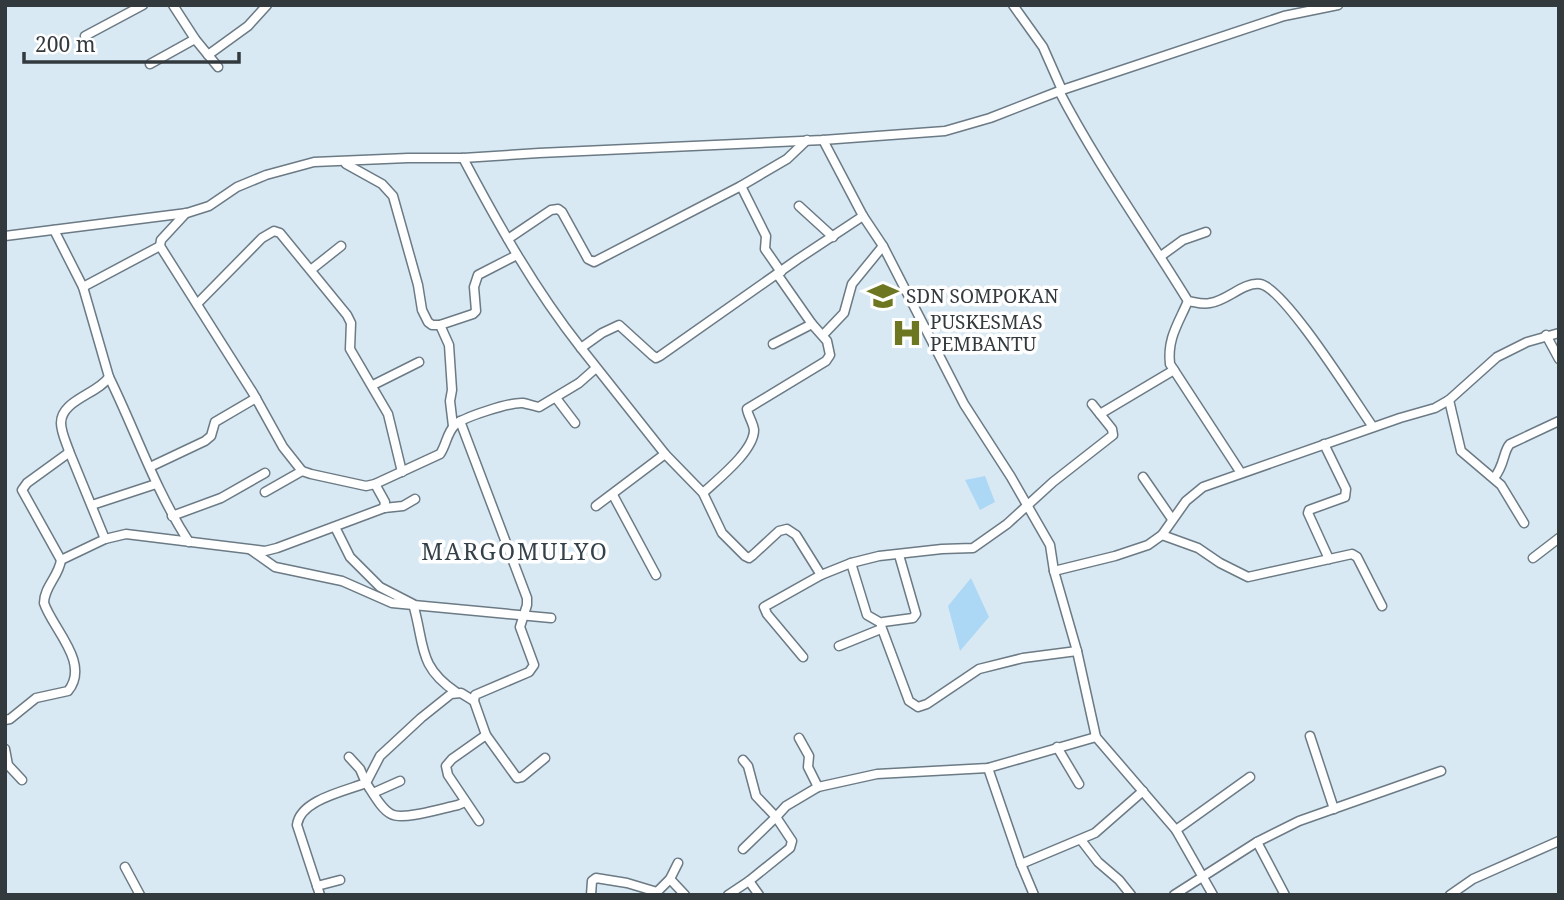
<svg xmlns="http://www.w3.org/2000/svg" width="1564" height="900" font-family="'Noto Serif',serif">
<rect width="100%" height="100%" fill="#d8e9f4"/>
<g fill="#acd8f5">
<path d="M 985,476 L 995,502 L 980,510 L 965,480 Z"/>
<path d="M 971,578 L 989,617 L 960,651 L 948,606 Z"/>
</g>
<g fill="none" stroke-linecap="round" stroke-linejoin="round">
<g stroke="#6b7a84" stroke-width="11">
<g id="minor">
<path d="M 173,5 L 195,39 L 218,67"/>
<path d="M 1013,5 L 1043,47 L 1062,90"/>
<path d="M 85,36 L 143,5"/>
<path d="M 208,55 L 248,26 L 267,5"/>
<path d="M 150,64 L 195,39"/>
<path d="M 1059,91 C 1097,164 1145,231 1188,301 C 1195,302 1203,305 1210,303 C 1227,301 1243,282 1260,284 C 1284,287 1356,403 1373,427"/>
<path d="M 823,140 L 863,216 L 883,246 L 964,404 L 1011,477 L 1050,545 L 1054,571 L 1077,651 L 1096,737 L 1176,830 L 1213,895"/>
<path d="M 463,158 C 498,224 535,290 581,348"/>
<path d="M 346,164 L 382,184 L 393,196 L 418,285 L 422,310 L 428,322 L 432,325 L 440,325 L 473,314 L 476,311 L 474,287 L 478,275 L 517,255"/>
<path d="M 741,186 L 787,159 L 807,140"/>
<path d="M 799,206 L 833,237"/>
<path d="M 186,213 L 161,240 L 160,246 L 253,393 L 283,447 L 302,471 L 311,474 L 366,486 L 375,484 L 440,454 C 446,446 447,432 455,425 C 463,417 511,402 523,403 C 528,404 534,406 539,407 L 579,383 L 596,368"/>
<path d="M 863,216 L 798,259 L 660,356 L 656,358 L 652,355 L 619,325 L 602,333 L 581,348 L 665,454 L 703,493 L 722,533 L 745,556 L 749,558 L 753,555 L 779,531 L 787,529 L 796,535 L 821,575 L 851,563 L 879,556 L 942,549 L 973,548 L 1007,524 L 1053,482 L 1113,435 L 1112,429 L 1100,414 L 1174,370"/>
<path d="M 5,236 L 187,213 L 209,206 L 237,187 L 266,175 L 314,162 L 408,158 L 463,158 L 539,153 L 823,140 L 945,131 L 990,118 L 1062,90 L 1284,16 L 1338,5"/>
<path d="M 508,239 L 551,210 L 558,209 L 562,212 L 588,259 L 594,262 L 741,186 L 766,236 L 765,249 L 781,272"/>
<path d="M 1161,256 L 1183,240 L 1206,232"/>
<path d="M 312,269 L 341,246"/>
<path d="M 83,287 L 160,246"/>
<path d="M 1188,301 C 1178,324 1167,339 1170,364 L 1241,473"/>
<path d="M 197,304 L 262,238 L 274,231 L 280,233 L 347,315 L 351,323 L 350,349 L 388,414 L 402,472"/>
<path d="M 440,325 L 449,345 L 452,390 L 450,401 L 453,426"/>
<path d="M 823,335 L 844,313 L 852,284 L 883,246"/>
<path d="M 1546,335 L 1559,359"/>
<path d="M 773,344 L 812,324"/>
<path d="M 109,377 C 136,432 155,490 189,542"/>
<path d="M 373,385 L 419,362"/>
<path d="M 556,398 L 575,423"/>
<path d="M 1449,400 L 1461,451 L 1501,485 L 1524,523"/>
<path d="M 1092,404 L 1100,414"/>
<path d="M 460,421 L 527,598 L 527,605 L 520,627 L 534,665 L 529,672 L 475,695 L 474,701 L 486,735 L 452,759 L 446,766 L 448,775 L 479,821"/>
<path d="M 1324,444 L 1346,489 L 1345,497 L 1309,510 L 1308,513 L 1329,559"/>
<path d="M 69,451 L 105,539"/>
<path d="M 150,467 L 205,441 L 211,436 L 215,422 L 256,398"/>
<path d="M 1143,477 L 1172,519"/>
<path d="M 1494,478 C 1505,465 1503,451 1510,444 L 1559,421"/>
<path d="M 375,484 L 385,502 L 384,508"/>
<path d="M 265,492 L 302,471"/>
<path d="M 703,493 C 718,479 754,451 754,430 C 753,422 748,416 747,409 L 826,361 L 830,355 L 827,341 L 812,324 L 777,274"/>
<path d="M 613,495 L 656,575"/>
<path d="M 92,505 L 156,484"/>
<path d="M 596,506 L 665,454"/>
<path d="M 172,516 L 221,498 L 265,473"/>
<path d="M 335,527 L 350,557 L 380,587 L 413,604 C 425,644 417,666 456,692"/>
<path d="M 1162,535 L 1198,548 L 1220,563 L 1248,577 L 1352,554 L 1357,557 L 1382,606"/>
<path d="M 251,550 L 275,567 L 342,581 L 392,603 L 551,618"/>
<path d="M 899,555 L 916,614 L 913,618 L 883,622 L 881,626 L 909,701 L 918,707 L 927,704 L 979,669 L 1023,658 L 1077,651"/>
<path d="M 1533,558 L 1559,538"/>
<path d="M 61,560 L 105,539 L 126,534 L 265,551 L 277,548 L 384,508 L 403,506 L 415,499"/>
<path d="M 851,563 L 867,615 L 881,623"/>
<path d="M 1054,571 L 1115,556 L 1148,545 L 1162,535 L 1186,501 L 1203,487 L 1400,418 L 1435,408 L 1449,400 L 1497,357 L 1527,342 L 1559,333"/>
<path d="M 839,646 L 881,629"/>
<path d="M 803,657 L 767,614 L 764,607 L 821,575"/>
<path d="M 5,720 L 10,719 L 36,698 L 68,691 C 91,663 52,628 44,603 C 44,587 59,576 61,560 L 22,490 L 27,483 L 67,454 L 69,451 C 66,442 61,432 61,423 C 61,400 98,394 109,377 L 83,287 L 54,230"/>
<path d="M 486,735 L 517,778 L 522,777 L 545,758"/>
<path d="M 1310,736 L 1334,809"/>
<path d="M 799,738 L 809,756 L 808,767 L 818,787"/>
<path d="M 1057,747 L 1079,784"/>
<path d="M 5,749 L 8,765 L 22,780"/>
<path d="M 349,757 L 360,769 L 366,783"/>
<path d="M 988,768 L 1021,864 L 1034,895"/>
<path d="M 366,783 L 380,756 L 421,718 L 451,694 L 461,693 L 474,701"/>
<path d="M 373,793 L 400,781"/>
<path d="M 1176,830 L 1250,777"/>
<path d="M 1081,840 L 1098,862 L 1119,880 L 1131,895"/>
<path d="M 1257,842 L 1285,895"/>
<path d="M 743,849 L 776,817 L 756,796 L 748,766 L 743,760"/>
<path d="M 1021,864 L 1095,833 L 1143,791"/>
<path d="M 125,867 L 140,895"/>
<path d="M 670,879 L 685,895"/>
<path d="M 749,881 L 759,895"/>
<path d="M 317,886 L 340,880"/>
<path d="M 320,895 L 297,825 C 300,800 345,791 366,783 C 373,793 381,809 391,814 C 403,821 443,808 458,805 L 465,802"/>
<path d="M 591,895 L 592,881 L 596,878 L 627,883 L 657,892 L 670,879 L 678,863"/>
<path d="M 728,895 L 749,881 L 790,848 L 792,841 L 776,817 L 786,806 L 818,787 L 877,774 L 988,768 L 1096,737"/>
<path d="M 1174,895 L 1257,842 L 1299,821 L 1441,771"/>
<path d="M 1450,895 L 1473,879 L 1559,841"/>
</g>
</g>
<use href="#minor" stroke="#fff" stroke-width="8"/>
</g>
<defs>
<g id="school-bare" transform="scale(2.415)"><path d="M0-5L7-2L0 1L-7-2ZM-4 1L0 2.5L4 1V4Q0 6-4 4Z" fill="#6d7721" stroke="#fff" stroke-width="2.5" paint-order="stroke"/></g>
<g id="hospital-bare" transform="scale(2.415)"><path d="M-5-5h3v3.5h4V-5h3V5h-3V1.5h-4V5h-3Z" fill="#6d7721" stroke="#fff" stroke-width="2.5" paint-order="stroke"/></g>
</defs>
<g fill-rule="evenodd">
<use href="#school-bare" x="883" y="296"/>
<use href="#hospital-bare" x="907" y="333"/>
</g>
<g text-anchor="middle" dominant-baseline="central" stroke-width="7" stroke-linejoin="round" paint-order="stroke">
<g font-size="19" fill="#333a3e" stroke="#fff" text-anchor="start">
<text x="906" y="296">SDN SOMPOKAN</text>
<text x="930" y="322">PUSKESMAS<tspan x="930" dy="22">PEMBANTU</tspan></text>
</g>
<g font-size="23" letter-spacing="2" fill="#34414a" stroke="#fff">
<text x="515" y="551">MARGOMULYO</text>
</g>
</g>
<rect width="1564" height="900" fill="none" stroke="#333a3e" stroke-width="14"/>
<path d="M24 52v10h215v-10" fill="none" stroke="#333a3e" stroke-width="3.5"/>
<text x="35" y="52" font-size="21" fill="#333a3e" stroke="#ffffff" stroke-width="5" paint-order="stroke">200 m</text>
</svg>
